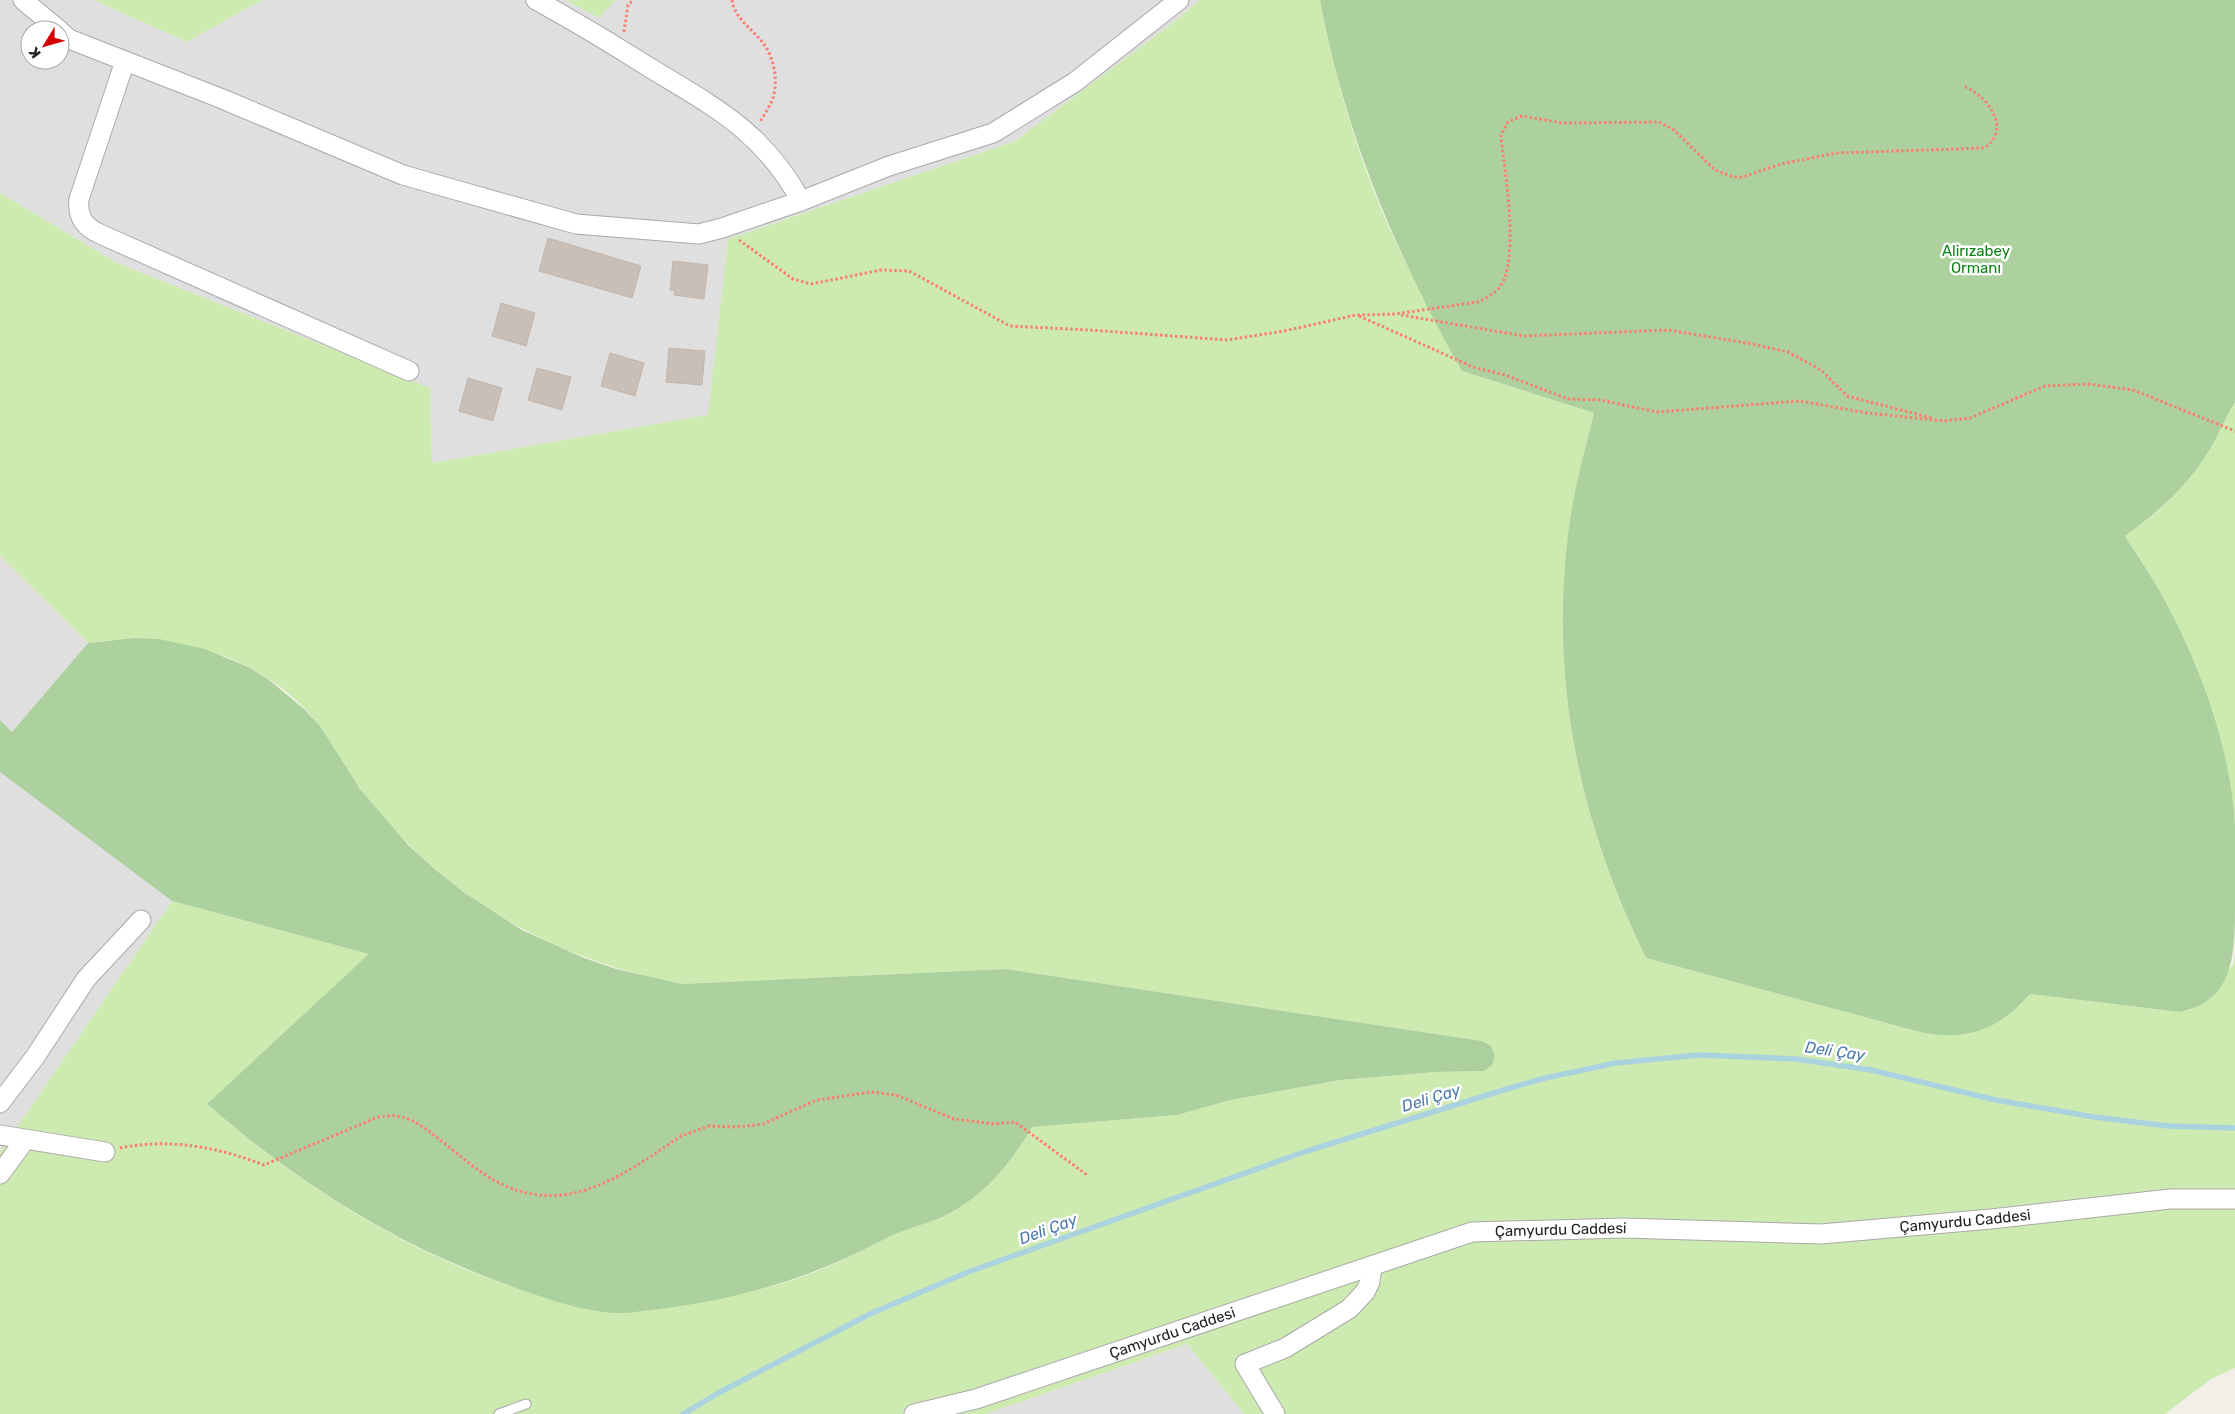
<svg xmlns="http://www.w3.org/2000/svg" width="2235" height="1414" font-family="Rubik,sans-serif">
<rect width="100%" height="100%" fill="#f2efe9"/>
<g fill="#e0dfdf" fill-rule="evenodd">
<path d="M 0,0 L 94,0 L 187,42 L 262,0 L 566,0 L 598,17 L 615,0 L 1200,0 L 1170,25 L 1015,141 L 728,239 L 709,415 L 432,463 L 430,388 L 117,263 L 0,193 ZM 30,30 L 60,30 L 60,60 L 30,60 Z"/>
<path d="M 0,556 L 88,643 L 12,732 L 0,720 Z"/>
<path d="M 0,772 L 172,901 L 0,1152 Z"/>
<path d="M 1187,1344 L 1244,1414 L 986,1414 Z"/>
</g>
<g fill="#cdebb0">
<path d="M 94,0 L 262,0 L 187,42 Z"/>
<path d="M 566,0 L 615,0 L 599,18 Z"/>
<path d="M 1200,0 L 1320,0 C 1334,76 1357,154 1388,225 C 1410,275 1437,322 1462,371 L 1594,413 C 1540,608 1557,776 1646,958 L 1920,1032 C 1964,1042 2002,1028 2030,994 L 2180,1012 L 2191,1010 L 2234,964 L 2235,953 L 2235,1368 L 2211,1379 L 2165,1414 L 1244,1414 L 1187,1344 L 986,1414 L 0,1414 L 0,1152 L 172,901 L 370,954 L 208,1105 C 304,1188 412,1257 535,1294 C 557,1300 580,1310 603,1312 C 618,1314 647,1306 663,1304 C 696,1299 729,1297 761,1289 C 805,1279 848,1259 887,1238 C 904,1229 922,1226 940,1218 C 981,1199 1010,1166 1031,1127 L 1177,1115 L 1231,1100 L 1340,1080 L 1436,1072 L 1484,1071 L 1482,1041 L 1006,969 L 682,984 C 577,964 488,921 410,846 C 383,820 359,789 339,758 C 332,747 327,735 319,725 C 264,655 173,630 88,643 L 0,556 L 0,193 L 117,263 L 430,388 L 432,463 L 708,415 L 728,239 L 1015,141 L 1170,25 Z"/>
<path d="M 2235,402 L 2235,825 C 2225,720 2184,623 2125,536 C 2176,504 2209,455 2235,402 Z"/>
</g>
<g fill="#add19e">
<path d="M 1320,0 L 2235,0 L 2235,402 C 2226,417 2219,434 2210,449 C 2188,485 2158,513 2125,536 C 2139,558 2153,578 2165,601 C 2201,668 2230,747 2235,824 C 2235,851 2235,878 2235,904 C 2235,952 2235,1001 2180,1012 L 2030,994 C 2000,1029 1966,1042 1920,1032 L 1646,958 C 1580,823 1550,686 1568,535 C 1573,493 1584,453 1594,413 L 1462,371 C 1396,255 1344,131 1320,0 Z"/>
<path d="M 135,638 L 159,639 L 205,649 L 248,667 L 268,679 L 304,709 L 320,726 L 360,789 L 408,845 L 436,870 L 465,893 L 522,930 L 584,958 L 616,969 L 682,984 L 1006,969 L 1482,1041 L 1491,1046 L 1495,1056 L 1492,1065 L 1484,1071 L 1436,1072 L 1340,1080 L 1231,1100 L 1177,1115 L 1032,1127 C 1009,1166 982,1199 940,1218 C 921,1226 901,1230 883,1240 C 814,1277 737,1300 659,1309 C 642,1311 621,1315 603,1312 C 571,1308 538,1296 508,1285 C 394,1244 299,1184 207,1104 L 369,954 L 172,901 L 0,772 L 0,720 L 12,732 L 88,643 Z"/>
</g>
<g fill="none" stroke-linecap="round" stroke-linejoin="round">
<path stroke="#aad3df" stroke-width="5.5" d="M 683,1414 L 722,1391 L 872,1313 L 968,1272 L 1307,1151 L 1510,1088 L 1545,1078 L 1616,1063 L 1699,1055 L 1796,1059 L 1871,1070 L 1996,1100 L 2094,1117 L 2168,1126 L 2235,1128"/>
</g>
<g fill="#c7bfb8" stroke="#c4b6ab">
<path d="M 548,238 L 641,266 L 632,298 L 539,271 Z"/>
<path d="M 673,261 L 708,265 L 704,299 L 674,295 L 675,291 L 670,290 Z"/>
<path d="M 501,303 L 535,313 L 526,346 L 492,336 Z"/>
<path d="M 669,348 L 705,351 L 702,385 L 666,382 Z"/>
<path d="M 610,353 L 644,363 L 635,396 L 601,386 Z"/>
<path d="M 537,368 L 571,377 L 562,410 L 528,400 Z"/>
<path d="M 468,378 L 502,388 L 493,421 L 459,411 Z"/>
</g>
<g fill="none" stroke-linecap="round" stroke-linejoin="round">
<g stroke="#a9a9a9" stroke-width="11">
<path id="service" d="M 499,1414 L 526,1404"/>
</g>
<g stroke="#a9a9a9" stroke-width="21">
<g id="minor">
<path d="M 23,0 L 59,30"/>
<path d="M 536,0 C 574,21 611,43 647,66 C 714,107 762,130 801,201"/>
<path d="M 60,31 L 69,39 L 220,98 L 403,175 L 576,224 L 699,234 L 722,228 L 801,201 L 889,166 L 993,133 L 1075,82 L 1179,0"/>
<path d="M 125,61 L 79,199 C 77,216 84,227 100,234 L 409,371"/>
<path d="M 0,1103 L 35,1057 L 86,979 L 141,920"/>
<path d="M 0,1135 L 105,1152"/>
<path d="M 0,1174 L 25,1140"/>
<path id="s1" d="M 914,1414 L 976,1399 L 1472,1232 L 1624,1228 L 1821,1234 L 1991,1219 L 2170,1199 L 2235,1199"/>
<path d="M 1275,1414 L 1245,1364 L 1285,1348 L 1349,1309 L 1365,1292 L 1370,1282 L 1372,1266"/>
</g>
</g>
<g stroke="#fa8072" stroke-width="3" stroke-dasharray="2.5 2.5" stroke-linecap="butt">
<path d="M 732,0 C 734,16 748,26 758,37 C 773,52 779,78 773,98 C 770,106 764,115 760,122"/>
<path d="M 624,32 L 628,5 L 633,0"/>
<path d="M 739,240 L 793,279 L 811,284 L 881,270 L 909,271 L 1010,326 L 1090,330 L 1227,340 L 1284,331 L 1356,315 L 1395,314 L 1478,302 C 1489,297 1501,290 1505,277 C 1517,238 1505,176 1501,135 L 1508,122 L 1522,116 L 1562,123 L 1659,122 L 1674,130 L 1715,170 L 1733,177 L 1743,177 L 1781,164 L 1837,153 L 1984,148 C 2012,130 1989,97 1965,87"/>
<path d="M 1401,315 L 1524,336 L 1668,330 L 1752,344 L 1788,352 L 1821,370 L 1847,396 L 1932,418"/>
<path d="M 1359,316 L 1473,367 L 1505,375 L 1568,399 L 1600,400 L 1657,412 L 1800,401 L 1867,413 L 1944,421 L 1970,418 L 2045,386 L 2089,384 L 2133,390 L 2235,431"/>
<path d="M 120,1148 C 169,1138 218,1147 264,1165 L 378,1117 C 404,1112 419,1123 439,1139 C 457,1153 474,1169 494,1180 C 565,1220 623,1175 681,1136 L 709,1126 L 736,1127 L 763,1124 L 817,1100 L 871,1092 L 896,1095 L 954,1119 L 995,1124 L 1015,1122 L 1087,1175"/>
</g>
<use href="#service" stroke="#fff" stroke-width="9"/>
<use href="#minor" stroke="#fff" stroke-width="19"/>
</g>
<g text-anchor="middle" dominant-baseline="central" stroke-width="5" stroke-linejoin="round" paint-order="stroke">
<g font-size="15" fill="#0c8416" stroke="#fff">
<text x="1976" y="251">Alirızabey<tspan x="1976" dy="17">Ormanı</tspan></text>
</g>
<g font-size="15" fill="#222" stroke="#fff">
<text stroke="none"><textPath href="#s1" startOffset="1081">Çamyurdu Caddesi</textPath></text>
<text stroke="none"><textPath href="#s1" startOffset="676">Çamyurdu Caddesi</textPath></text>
<text stroke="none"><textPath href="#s1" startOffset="271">Çamyurdu Caddesi</textPath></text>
</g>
<g font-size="16" font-style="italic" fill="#4a7aab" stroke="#fff">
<text transform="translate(1835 1051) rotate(8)">Deli Çay</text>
<text transform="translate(1431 1098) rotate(-17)">Deli Çay</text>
<text transform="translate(1048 1229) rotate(-20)">Deli Çay</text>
</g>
</g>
<g transform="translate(45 45) rotate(233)"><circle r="24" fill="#ffffff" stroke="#a7a7a7"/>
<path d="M0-4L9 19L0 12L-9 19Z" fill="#d40000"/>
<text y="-8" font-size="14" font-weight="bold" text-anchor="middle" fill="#222222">K</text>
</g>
</svg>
